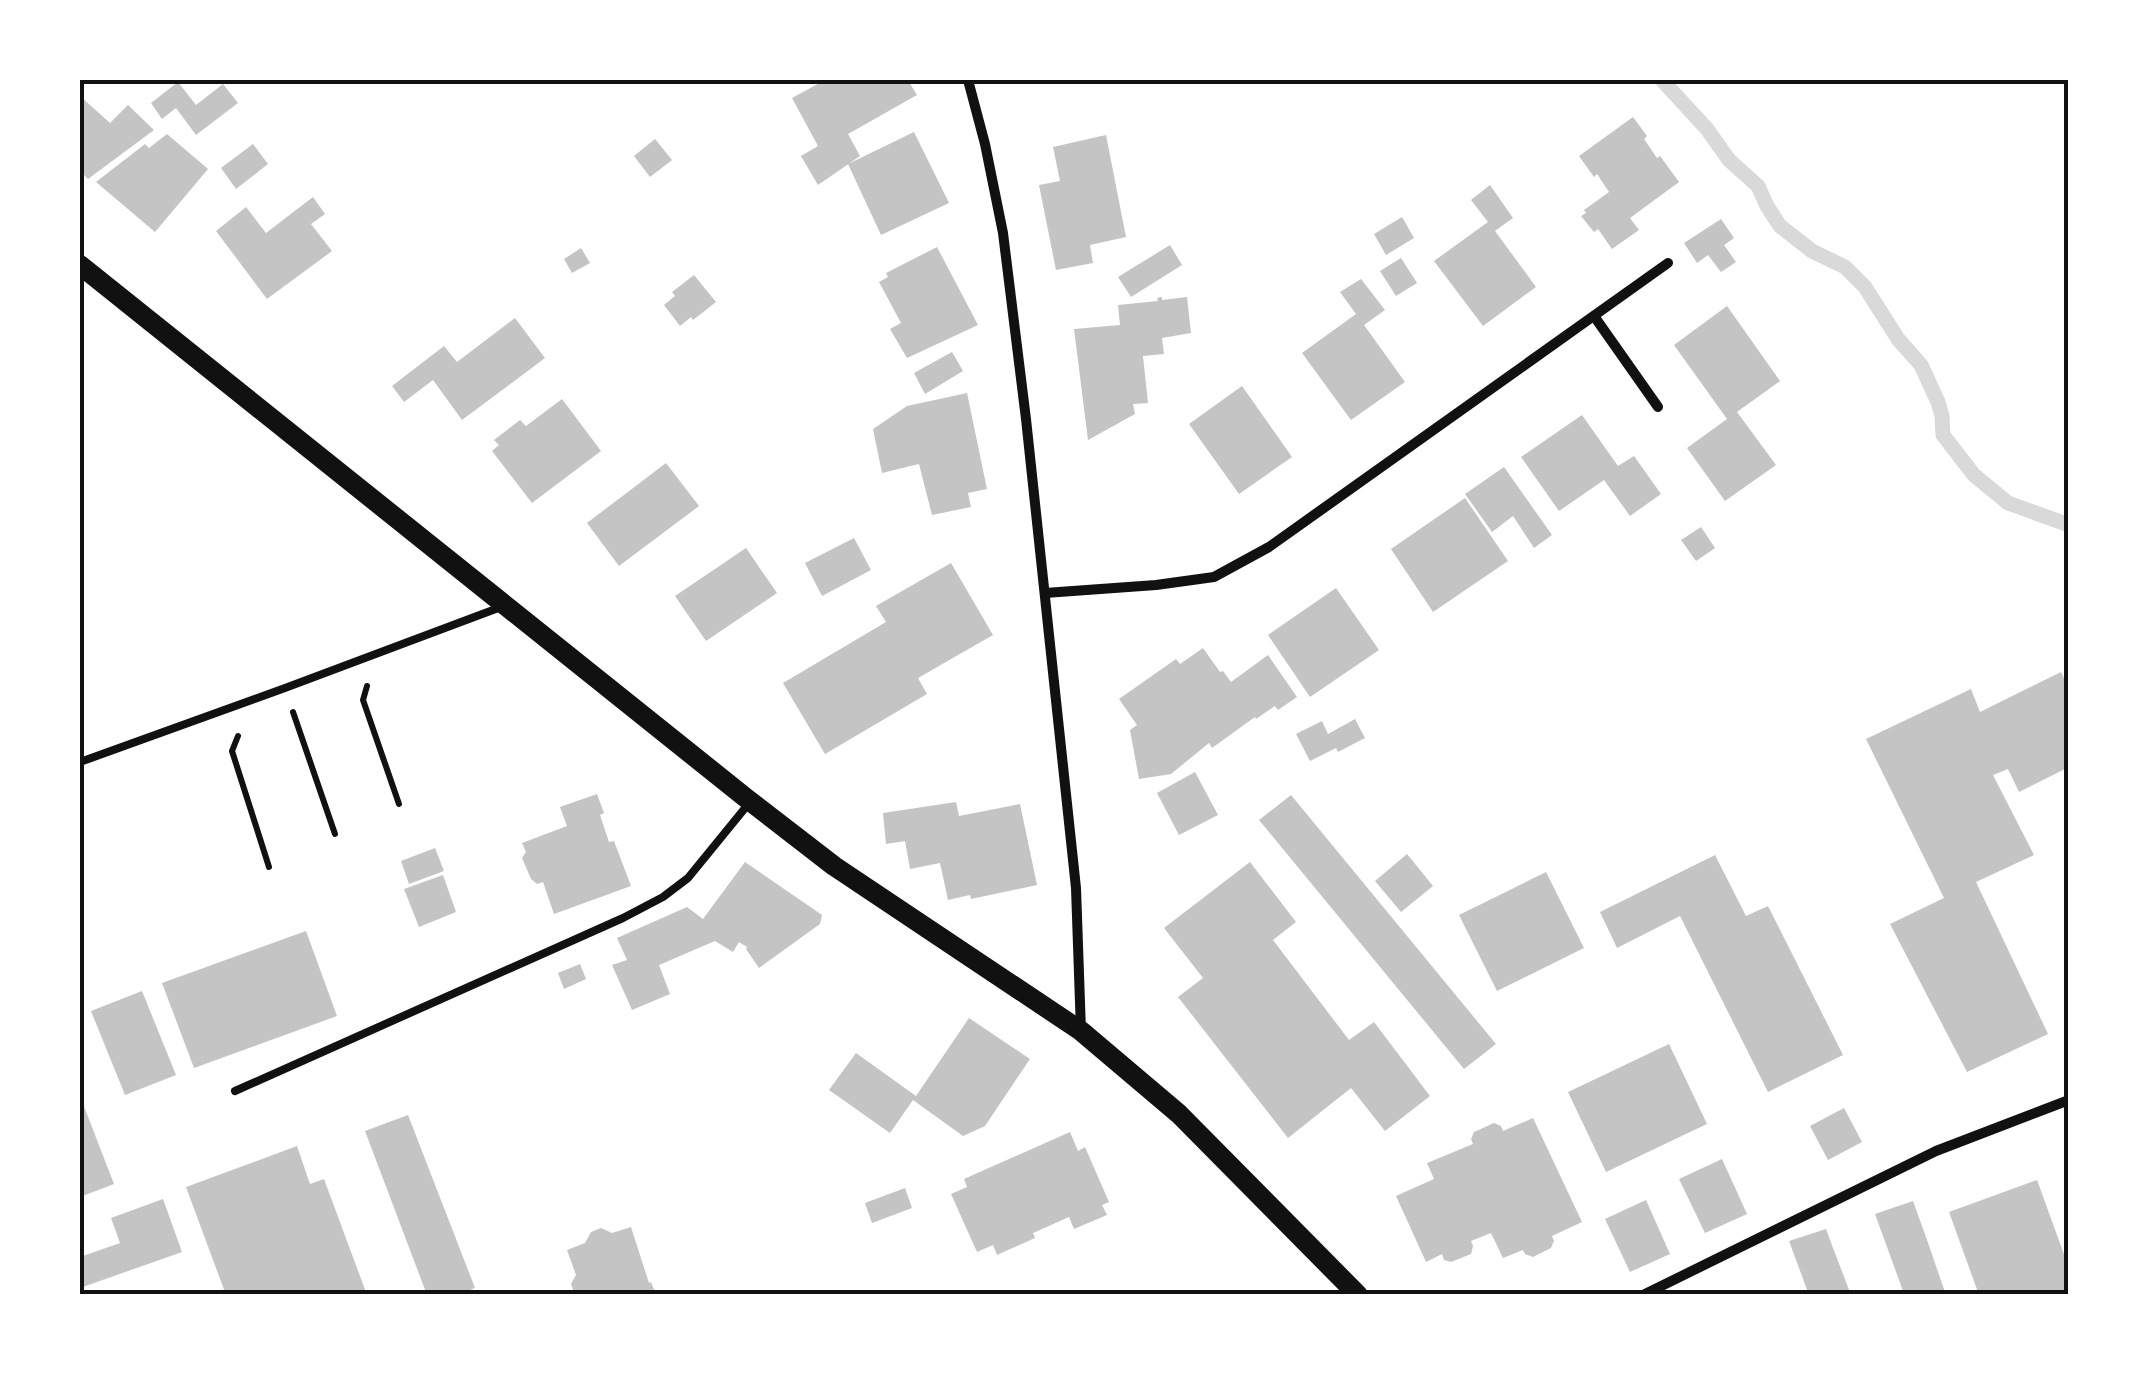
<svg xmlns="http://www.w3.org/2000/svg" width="2149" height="1375" font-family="'Exo 2',sans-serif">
<rect width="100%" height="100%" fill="#fff"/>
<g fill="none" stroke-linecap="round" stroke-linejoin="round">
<path stroke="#d9d9d9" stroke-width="15" d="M 1662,80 L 1707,129 L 1729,160 L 1758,186 L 1767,206 L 1780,226 L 1812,251 L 1845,267 L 1865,287 L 1898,339 L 1921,365 L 1938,402 L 1942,416 L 1943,435 L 1974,475 L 2008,503 L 2069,525"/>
</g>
<g fill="#c4c4c4">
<path d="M 825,80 L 908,80 L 917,95 L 848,134 L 860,156 L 818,185 L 801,156 L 818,146 L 792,98 Z"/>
<path d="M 178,82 L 196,105 L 223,84 L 238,103 L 196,135 L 176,108 L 162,119 L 151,103 Z"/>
<path d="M 80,96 L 110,123 L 128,105 L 154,130 L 88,179 L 80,171 Z"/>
<path d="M 1633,117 L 1647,136 L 1644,139 L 1657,158 L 1660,156 L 1679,182 L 1630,218 L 1639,230 L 1612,249 L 1598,229 L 1594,232 L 1581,216 L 1586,213 L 1584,210 L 1609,192 L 1597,174 L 1594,177 L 1579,156 Z"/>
<path d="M 914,132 L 949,203 L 881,235 L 848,164 Z"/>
<path d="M 167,134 L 208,169 L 155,232 L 96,182 L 145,144 L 149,148 Z"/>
<path d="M 1106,135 L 1126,237 L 1090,245 L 1093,263 L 1056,270 L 1039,185 L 1060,181 L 1053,147 Z"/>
<path d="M 655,139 L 672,160 L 650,177 L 634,156 Z"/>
<path d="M 253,144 L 268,164 L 236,189 L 221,168 Z"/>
<path d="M 1490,185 L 1513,218 L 1495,231 L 1536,287 L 1483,326 L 1434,261 L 1488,222 L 1471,200 Z"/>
<path d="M 313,197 L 325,214 L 311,224 L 332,251 L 267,299 L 216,231 L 246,207 L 266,233 Z"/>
<path d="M 1402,217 L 1414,238 L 1386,255 L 1374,234 Z"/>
<path d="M 1721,219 L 1734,238 L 1724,245 L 1736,262 L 1721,272 L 1708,255 L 1697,263 L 1684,243 Z"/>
<path d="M 1170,245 L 1182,265 L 1131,297 L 1118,277 Z"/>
<path d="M 937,247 L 978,325 L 907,358 L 890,329 L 901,323 L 879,282 L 888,277 L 886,273 Z"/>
<path d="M 581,248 L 590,263 L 572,273 L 564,259 Z"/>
<path d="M 1401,258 L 1417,283 L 1396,296 L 1380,271 Z"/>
<path d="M 694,275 L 716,302 L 693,320 L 691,317 L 680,326 L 664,305 L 675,296 L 672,292 Z"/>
<path d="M 1361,279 L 1385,310 L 1364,325 L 1405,382 L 1351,420 L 1302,353 L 1356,314 L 1340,292 Z"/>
<path d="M 1162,297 L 1162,300 L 1187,297 L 1191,333 L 1162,338 L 1164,354 L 1143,356 L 1148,403 L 1133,404 L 1135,414 L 1088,440 L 1074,329 L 1120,325 L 1118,305 L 1158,301 L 1157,298 Z"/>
<path d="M 1727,306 L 1780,381 L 1737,412 L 1776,465 L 1725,501 L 1687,448 L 1727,419 L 1674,345 Z"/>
<path d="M 515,318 L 545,358 L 462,420 L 433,380 L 404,402 L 392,386 L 444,346 L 457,362 Z"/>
<path d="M 952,352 L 963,371 L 925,394 L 914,373 Z"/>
<path d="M 1242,386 L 1292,457 L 1239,494 L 1189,424 Z"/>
<path d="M 967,393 L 987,489 L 968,493 L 971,507 L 932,515 L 919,464 L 882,473 L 873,429 L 907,406 Z"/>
<path d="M 562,399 L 601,451 L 532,503 L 492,451 L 499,445 L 494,440 L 520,420 L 526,426 Z"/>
<path d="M 1582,415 L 1618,466 L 1634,456 L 1661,494 L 1630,516 L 1604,480 L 1559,511 L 1521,457 Z"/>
<path d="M 666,463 L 699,506 L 619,566 L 587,523 Z"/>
<path d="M 1504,467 L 1552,535 L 1534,548 L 1513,516 L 1492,532 L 1465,494 Z"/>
<path d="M 1465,498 L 1508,561 L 1433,612 L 1391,549 Z"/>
<path d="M 1701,527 L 1715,548 L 1696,561 L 1681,540 Z"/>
<path d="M 854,538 L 871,570 L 822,596 L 805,563 Z"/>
<path d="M 746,548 L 777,593 L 706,641 L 675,596 Z"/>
<path d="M 951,563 L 993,635 L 918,678 L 927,694 L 825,754 L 783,683 L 886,622 L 876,606 Z"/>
<path d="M 1336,588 L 1379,650 L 1310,697 L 1268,635 Z"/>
<path d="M 1203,648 L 1220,672 L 1223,671 L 1231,682 L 1268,655 L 1297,697 L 1278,710 L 1275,706 L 1256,719 L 1255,717 L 1212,748 L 1209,743 L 1171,774 L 1139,779 L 1130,730 L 1137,725 L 1119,699 L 1176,659 L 1180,664 Z"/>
<path d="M 2061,672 L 2069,688 L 2069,767 L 2019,792 L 2008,769 L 1993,775 L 2034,855 L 1976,882 L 2048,1034 L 1967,1072 L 1890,924 L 1944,898 L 1866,739 L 1971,689 L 1980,712 Z"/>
<path d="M 1355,719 L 1365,738 L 1338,752 L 1336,748 L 1310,761 L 1296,734 L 1322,721 L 1328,734 Z"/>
<path d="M 1195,772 L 1218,815 L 1179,835 L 1157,793 Z"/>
<path d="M 597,794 L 604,813 L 600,815 L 609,842 L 614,841 L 631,886 L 554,914 L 543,882 L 537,884 L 531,879 L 522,858 L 526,852 L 522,843 L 567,826 L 560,807 Z"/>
<path d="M 1291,795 L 1496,1044 L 1464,1069 L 1259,820 Z"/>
<path d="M 956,802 L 959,816 L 1020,804 L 1037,885 L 971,899 L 970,895 L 948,900 L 940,863 L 910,869 L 905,841 L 886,844 L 883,813 Z"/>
<path d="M 435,848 L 444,871 L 409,884 L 401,861 Z"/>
<path d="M 1407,854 L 1433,886 L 1401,912 L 1375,881 Z"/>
<path d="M 1715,855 L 1746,916 L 1768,906 L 1843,1055 L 1768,1092 L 1680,916 L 1617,948 L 1600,912 Z"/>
<path d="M 745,862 L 822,915 L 820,924 L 759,968 L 746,949 L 747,947 L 739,942 L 733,952 L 715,941 L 659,965 L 670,994 L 632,1010 L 612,965 L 627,960 L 617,938 L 687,907 L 703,919 Z"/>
<path d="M 1250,862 L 1296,922 L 1273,940 L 1349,1040 L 1374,1022 L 1430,1096 L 1385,1131 L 1351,1088 L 1288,1138 L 1178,997 L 1203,978 L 1164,928 Z"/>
<path d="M 1546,872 L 1584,948 L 1497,991 L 1459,915 Z"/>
<path d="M 443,875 L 456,912 L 419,927 L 404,889 Z"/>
<path d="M 306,931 L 337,1016 L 194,1068 L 162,983 Z"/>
<path d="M 580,964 L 586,979 L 564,989 L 558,973 Z"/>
<path d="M 142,991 L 176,1075 L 125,1095 L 91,1011 Z"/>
<path d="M 969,1018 L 1030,1059 L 985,1126 L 963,1136 L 913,1100 L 890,1133 L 829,1090 L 856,1053 L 916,1096 Z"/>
<path d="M 1669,1044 L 1707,1124 L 1606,1172 L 1568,1092 Z"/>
<path d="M 80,1096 L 114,1184 L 80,1197 Z"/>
<path d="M 1844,1108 L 1862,1142 L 1828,1160 L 1810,1126 Z"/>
<path d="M 408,1115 L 475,1288 L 457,1295 L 427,1295 L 365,1131 Z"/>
<path d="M 1533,1118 L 1582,1222 L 1552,1236 L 1554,1241 L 1551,1248 L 1533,1257 L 1525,1254 L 1523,1250 L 1503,1258 L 1491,1233 L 1471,1241 L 1473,1246 L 1471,1254 L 1451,1262 L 1444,1260 L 1442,1254 L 1426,1262 L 1396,1196 L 1434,1179 L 1427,1163 L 1473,1144 L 1471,1139 L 1474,1132 L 1494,1123 L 1501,1126 L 1503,1131 Z"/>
<path d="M 1070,1132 L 1078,1151 L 1085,1147 L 1109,1202 L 1102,1205 L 1107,1215 L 1074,1229 L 1069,1217 L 1033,1233 L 1035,1238 L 997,1255 L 993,1245 L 977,1252 L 951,1194 L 967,1187 L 964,1179 Z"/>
<path d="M 297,1146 L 310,1184 L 324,1179 L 367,1295 L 226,1295 L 186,1187 Z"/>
<path d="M 1722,1159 L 1747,1214 L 1705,1233 L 1679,1179 Z"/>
<path d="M 2037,1180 L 2069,1268 L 2069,1295 L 1979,1295 L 1949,1212 Z"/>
<path d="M 905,1188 L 912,1208 L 872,1223 L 865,1203 Z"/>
<path d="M 163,1199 L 182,1252 L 80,1288 L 80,1257 L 120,1243 L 111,1218 Z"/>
<path d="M 1646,1200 L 1670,1254 L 1630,1272 L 1605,1219 Z"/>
<path d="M 1913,1201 L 1927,1240 L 1946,1295 L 1904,1295 L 1903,1291 L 1875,1214 Z"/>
<path d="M 631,1227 L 649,1283 L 651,1282 L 656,1295 L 575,1295 L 571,1284 L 576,1275 L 567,1250 L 585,1243 L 591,1232 L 601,1228 L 612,1233 Z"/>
<path d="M 1826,1229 L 1833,1248 L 1851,1295 L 1809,1295 L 1789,1241 Z"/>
</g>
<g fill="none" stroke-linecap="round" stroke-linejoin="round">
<g stroke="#111" stroke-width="6">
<path d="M 367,686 L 363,700 L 399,804"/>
<path d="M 293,712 L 335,834"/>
<path d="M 238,736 L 232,751 L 269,867"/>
</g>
<g stroke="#111" stroke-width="8">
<path d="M 80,762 L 285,688 L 501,607"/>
<path d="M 235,1091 L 623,918 L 663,897 L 688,878 L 750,802"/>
</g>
<g stroke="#111" stroke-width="10">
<path d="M 968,80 L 985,144 L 1003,233 L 1026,419 L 1076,888 L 1081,1031"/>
<path d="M 1594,316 L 1658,407"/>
<path d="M 1045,593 L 1156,585 L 1214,577 L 1269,547 L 1668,263"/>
<path d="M 1643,1295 L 1936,1151 L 2069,1100"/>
</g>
<path stroke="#111" stroke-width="20" d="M 80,265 L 746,798 L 834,866 L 1081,1031 L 1179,1114 L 1358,1295"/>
</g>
<rect width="2149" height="1375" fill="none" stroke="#ffffff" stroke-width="165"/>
<rect x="82" y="82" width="1984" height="1210" fill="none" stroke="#111" stroke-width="4"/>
</svg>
